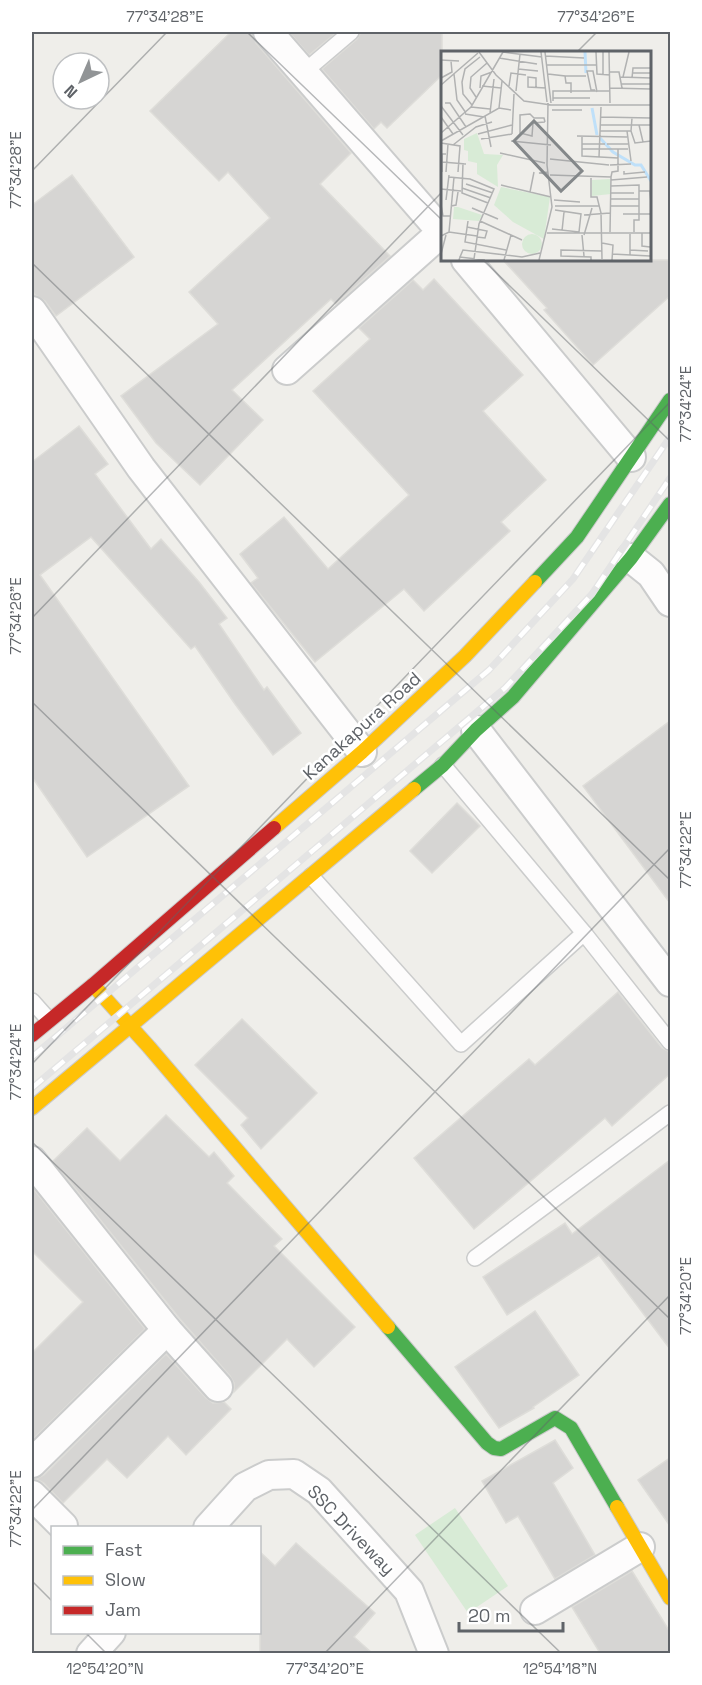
<svg xmlns="http://www.w3.org/2000/svg" width="702" height="1685" viewBox="0 0 702 1685" font-family="'Space Grotesk',sans-serif">
<style>
.green{fill:#d8ebd6}
.building{fill:#d6d5d3;stroke:#deddd9;stroke-width:1.5}
.lines{fill:none;stroke-linecap:round;stroke-linejoin:round}
.lane-casing{stroke:#cbcccc;stroke-width:18}
.street-casing{stroke:#cbcccc;stroke-width:32}
.fast-casing{stroke:#cacacb;stroke-width:16}
.slow-casing{stroke:#cacacb;stroke-width:16}
.jam-casing{stroke:#cacacb;stroke-width:16}
.lane{stroke:#fdfcfc;stroke-width:15}
.street{stroke:#fdfcfc;stroke-width:28}
.fast{stroke:#4caf50;stroke-width:14}
.slow{stroke:#ffc107;stroke-width:14}
.jam{stroke:#c62828;stroke-width:14}
.rail-casing{stroke:#e4e4e4;stroke-width:7}
.rail{stroke:#fff;stroke-width:4.5;stroke-dasharray:14;stroke-linecap:butt}
.ticks{fill:none;stroke:#5f6368;stroke-width:1.5;stroke-opacity:0.45}
.labels{text-anchor:middle;stroke-width:5;stroke-linejoin:round;paint-order:stroke}
.street-label{font-size:18px;fill:#5f6368;stroke:#fff}
.inset-river{fill:none;stroke:#bfe0f9;stroke-width:3}
.inset-road{fill:none;stroke:#b1b2b2;stroke-width:1.5}
.view{fill:#84888a;fill-opacity:0.15;stroke:#84888a;stroke-width:3}
.inset-edge{fill:none;stroke:#5f6368;stroke-width:3}
.neatline{fill:none;stroke:#5f6368;stroke-width:2}
.ticks-label{font-size:15px;text-anchor:middle;fill:#5f6368}
</style>
<rect width="100%" height="100%" fill="#efeeea"/>
<polygon class="green" points="455,1508 508,1586 468,1613 415,1535"/>
<g class="building">
<polygon points="231,32 252,32 256,43 351,153 320,184 390,256 336,304 331,299 232,390 263,420 200,485 156,443 121,396 218,324 189,292 270,218 228,172 219,181 150,111"/>
<polygon points="289,32 337,32 309,55"/>
<polygon points="361,32 442,32 442,75 387,128 381,122 374,129 322,69 357,39"/>
<polygon points="72,175 134,257 56,316 45,301 35,295 32,290 32,205"/>
<polygon points="503,260 670,260 670,296 593,365 544,310 547,308"/>
<polygon points="434,279 523,375 483,411 546,480 501,522 510,531 424,611 404,589 315,662 251,583 258,578 240,554 284,517 328,569 409,495 313,391 370,339 359,328 413,280 423,290"/>
<polygon points="79,426 108,464 95,474 151,549 161,539 199,582 227,618 219,624 264,690 267,687 301,733 273,755 235,704 195,646 191,649 91,537 40,575 189,786 87,857 32,777 32,462"/>
<polygon points="670,721 670,903 583,786"/>
<polygon points="457,803 480,826 432,873 410,851"/>
<polygon points="618,992 662,1048 670,1052 670,1074 612,1126 605,1118 474,1229 414,1158 529,1059 535,1065"/>
<polygon points="242,1019 317,1093 261,1149 241,1125 248,1118 195,1065"/>
<polygon points="166,1115 209,1157 214,1152 234,1176 227,1183 231,1187 282,1239 274,1246 355,1327 314,1367 287,1339 234,1392 234,1383 230,1376 180,1319 53,1161 87,1128 120,1161"/>
<polygon points="670,1160 670,1349 599,1255 507,1315 483,1277 565,1223 572,1234"/>
<polygon points="32,1187 145,1329 32,1440 32,1353 83,1302 32,1251"/>
<polygon points="535,1311 579,1375 533,1407 534,1408 499,1428 455,1367"/>
<polygon points="166,1354 206,1398 213,1403 224,1402 231,1409 186,1455 168,1436 127,1478 107,1459 63,1503 44,1483 36,1479 44,1475"/>
<polygon points="555,1440 573,1468 553,1483 595,1555 555,1579 518,1516 506,1523 482,1481"/>
<polygon points="670,1458 670,1526 638,1480"/>
<polygon points="296,1543 375,1613 354,1637 372,1653 260,1653 260,1552 275,1566"/>
<polygon points="632,1571 670,1632 670,1653 600,1653 572,1607"/>
</g>
<g class="lines">
<defs>
<g id="lane">
<polyline points="304,72 351,32"/>
<polyline points="443,765 584,933 670,1042"/>
<polyline points="311,876 461,1044 584,933"/>
<polyline points="32,1001 48,1019"/>
<polyline points="475,1258 670,1113"/>
</g>
<g id="street">
<polyline points="268,32 442,232 287,370"/>
<polyline points="466,260 631,457"/>
<polyline points="32,311 141,468 362,752"/>
<polyline points="631,558 651,574 670,602"/>
<polyline points="476,730 670,982"/>
<polyline points="32,1161 167,1330 218,1387"/>
<polyline points="32,1463 167,1330"/>
<polyline points="32,1495 63,1526"/>
<polyline points="208,1528 245,1487 269,1475 294,1474 319,1491 409,1591 434,1654"/>
<polyline points="535,1610 640,1547"/>
<polyline points="91,1654 111,1632"/>
</g>
<g id="fast">
<polyline points="535,582 577,537 670,400"/>
<polyline points="414,789 443,765 476,730 513,697 631,558 670,504"/>
<polyline points="388,1327 487,1443 494,1448 501,1449 555,1418 571,1428 617,1507"/>
</g>
<g id="slow">
<polyline points="274,828 362,752 465,656 535,582"/>
<polyline points="93,985 149,1047 388,1327"/>
<polyline points="32,1108 414,789"/>
<polyline points="617,1507 670,1598"/>
</g>
<polyline id="jam" points="32,1035 93,985 274,828"/>
</defs>
<use href="#lane" class="lane-casing"/>
<use href="#street" class="street-casing"/>
<use href="#fast" class="fast-casing"/>
<use href="#slow" class="slow-casing"/>
<use href="#jam" class="jam-casing"/>
<use href="#lane" class="lane"/>
<use href="#street" class="street"/>
<use href="#fast" class="fast"/>
<use href="#slow" class="slow"/>
<use href="#jam" class="jam"/>
<defs>
<g id="rail">
<polyline points="32,1057 489,670 573,579 670,437"/>
<polyline points="32,1088 505,688 592,594 670,478"/>
</g>
</defs>
<use href="#rail" class="rail-casing"/>
<use href="#rail" class="rail"/>
</g>
<path class="ticks" d="M247 32 442 220M577 52 597 32M32 171 167 32M483 260 670 441M32 263 670 880M32 618 442 192M32 702 670 1319M32 1064 670 402M32 1142 562 1654M32 1510 670 848M32 1581 52 1601M85 1632 107 1654M324 1654 670 1295"/>
<g class="labels">
<g class="street-label">
<text transform="translate(362 726) rotate(-42)" y="6">Kanakapura Road</text>
<text transform="translate(351 1530) rotate(46)" y="6">SSC Driveway</text>
</g>
</g>
<g transform="translate(441 51)">
<rect width="210" height="210" fill="#efeeea"/>
<path d="M36 82 43 103 62 104 56 114 57 136 36 123V112L27 110V100L23 99V88ZM169 128 170 143 151 145V129ZM60 136 109 146 103 188 72 171 53 154ZM13 156H17L41 164 38 170 12 168ZM81 193a10 10 0 1 1 20 0a10 10 0 1 1-20 0Z" fill="#d8ebd6"/>
<path class="inset-river" d="M144 1 145 22M151 57 156 84M159 87 172 101 194 114H200L210 130"/>
<path class="inset-road" d="M38 1 55 24 83 50 110 54H210M62 1 101 6M100 1 106 51M104 1 110 52M155 1 156 23 169 24M162 1V23M168 1 169 52M104 5 143 7M58 7 96 13M0 9 18 10M105 14H155M77 18 97 20M168 21H178L181 37M191 22H210M13 23 16 49 25 62M107 23 124 25 125 32H130V42M124 25H145M179 26 210 27M182 26 188 1M0 27 11 21 10 10M191 27 192 17H210M180 33H210M0 34 37 2M41 35 60 37M68 35 70 22 85 24M95 36V27L87 26V36L105 37M39 37 40 25 51 21M169 37 210 38M154 39H150L146 20H152L156 41M75 40 79 3M35 46 29 37 30 26 46 12M112 47H149M112 50V40H169M4 52H9L25 76M31 54 22 43 21 31 24 18 39 6M0 55 22 84M30 56 49 58M58 57 61 30M111 59H141M49 62 53 28M24 63 43 66M44 65 50 96M0 66 12 83M159 66 210 67M104 71 103 67H93L89 63 79 64V82L91 85 92 72 104 71M159 74H210M198 74 202 91 210 90M159 80H190L191 67M186 80 190 110M190 80 194 92 202 91M0 82 30 56 62 1M37 83 71 74M71 83 73 43M136 85 186 86M141 86V105L177 107M40 88 71 83M0 90 58 57 70 59M70 90 110 94M0 92 19 95 17 121M141 93H164M166 93H187M12 94 35 76 51 71M141 98H187M59 102 104 112M158 106 160 56M109 108 168 114M1 111 25 113M22 112 21 142 47 152M169 114 190 113M183 120V123L204 121M1 121V103H5M5 121 7 93M107 121 98 122 107 123M109 124 170 126 171 121 177 120V98M8 126 29 128 53 138 38 173 33 208M150 127V146H156L160 162 161 208M170 129 206 126M25 133 52 142M60 134 110 146M170 135 198 134V169H193V181M21 137 50 147M0 138 20 140M198 140H209L210 152M89 141 93 121M170 142H193M170 148H198M5 149 8 124M113 149 139 151M0 154 2 165H10M10 155 15 154 17 141M114 155H158M170 155H198M31 157 57 168M182 163H210M143 164 169 162M27 170 24 191 65 199M39 170 81 189M26 176 46 180 44 187 36 186M111 178 138 181 140 163 114 159M121 180 123 161M8 181 13 126M169 181 170 126M106 182H210M201 182V195L209 196M141 184 143 205M143 184 151 157M0 185 8 181 36 185M161 192 172 194 171 209M189 199 207 200M0 203 5 184M171 203 209 205M189 204V183M19 206 22 199 81 206 99 202M18 209 19 206 44 209M63 209 70 184M98 209 111 156 106 114 107 52M150 209V206L120 205V199L161 200"/>
<path class="view" d="M93 70 141 120 120 140 73 90Z"/>
<rect width="210" height="210" class="inset-edge"/>
</g>
<rect width="702" height="1685" fill="none" stroke="#ffffff" stroke-width="66"/>
<rect x="51" y="1526" width="210" height="108" fill="#ffffff" stroke="#bfc1c3" stroke-width="1.5"/>
<rect x="63" y="1546" width="30" height="9" fill="#4caf50" stroke="#bfc1c3" stroke-width="1.5"/>
<text x="105" y="1556" font-size="18" fill="#5f6368">Fast</text>
<rect x="63" y="1576" width="30" height="9" fill="#ffc107" stroke="#bfc1c3" stroke-width="1.5"/>
<text x="105" y="1586" font-size="18" fill="#5f6368">Slow</text>
<rect x="63" y="1606" width="30" height="9" fill="#c62828" stroke="#bfc1c3" stroke-width="1.5"/>
<text x="105" y="1616" font-size="18" fill="#5f6368">Jam</text>
<g transform="translate(81 81) rotate(224)"><circle r="28" fill="#ffffff" stroke="#bfc1c3" stroke-width="1.5"/>
<path d="M0-4.5L10 22L0 15L-10 22Z" fill="#919496"/>
<text y="-9" font-size="16" font-weight="bold" text-anchor="middle" fill="#5f6368">N</text>
</g>
<path d="M459 1622v9h104v-9" fill="none" stroke="#5f6368" stroke-width="3"/>
<text x="468" y="1622" font-size="18" fill="#5f6368" stroke="#ffffff" stroke-width="4.5" paint-order="stroke">20 m</text>
<rect x="33" y="33" width="636" height="1619" class="neatline"/>
<g class="ticks-label">
<text x="165" y="22">77°34'28"E</text>
<text x="596" y="22">77°34'26"E</text>
<text transform="translate(16 170) rotate(-90)" y="5">77°34'28"E</text>
<text transform="translate(686 404) rotate(-90)" y="5">77°34'24"E</text>
<text transform="translate(16 616) rotate(-90)" y="5">77°34'26"E</text>
<text transform="translate(686 850) rotate(-90)" y="5">77°34'22"E</text>
<text transform="translate(16 1062) rotate(-90)" y="5">77°34'24"E</text>
<text transform="translate(686 1296) rotate(-90)" y="5">77°34'20"E</text>
<text transform="translate(16 1509) rotate(-90)" y="5">77°34'22"E</text>
<text x="105" y="1674">12°54'20"N</text>
<text x="325" y="1674">77°34'20"E</text>
<text x="560" y="1674">12°54'18"N</text>
</g>
</svg>
